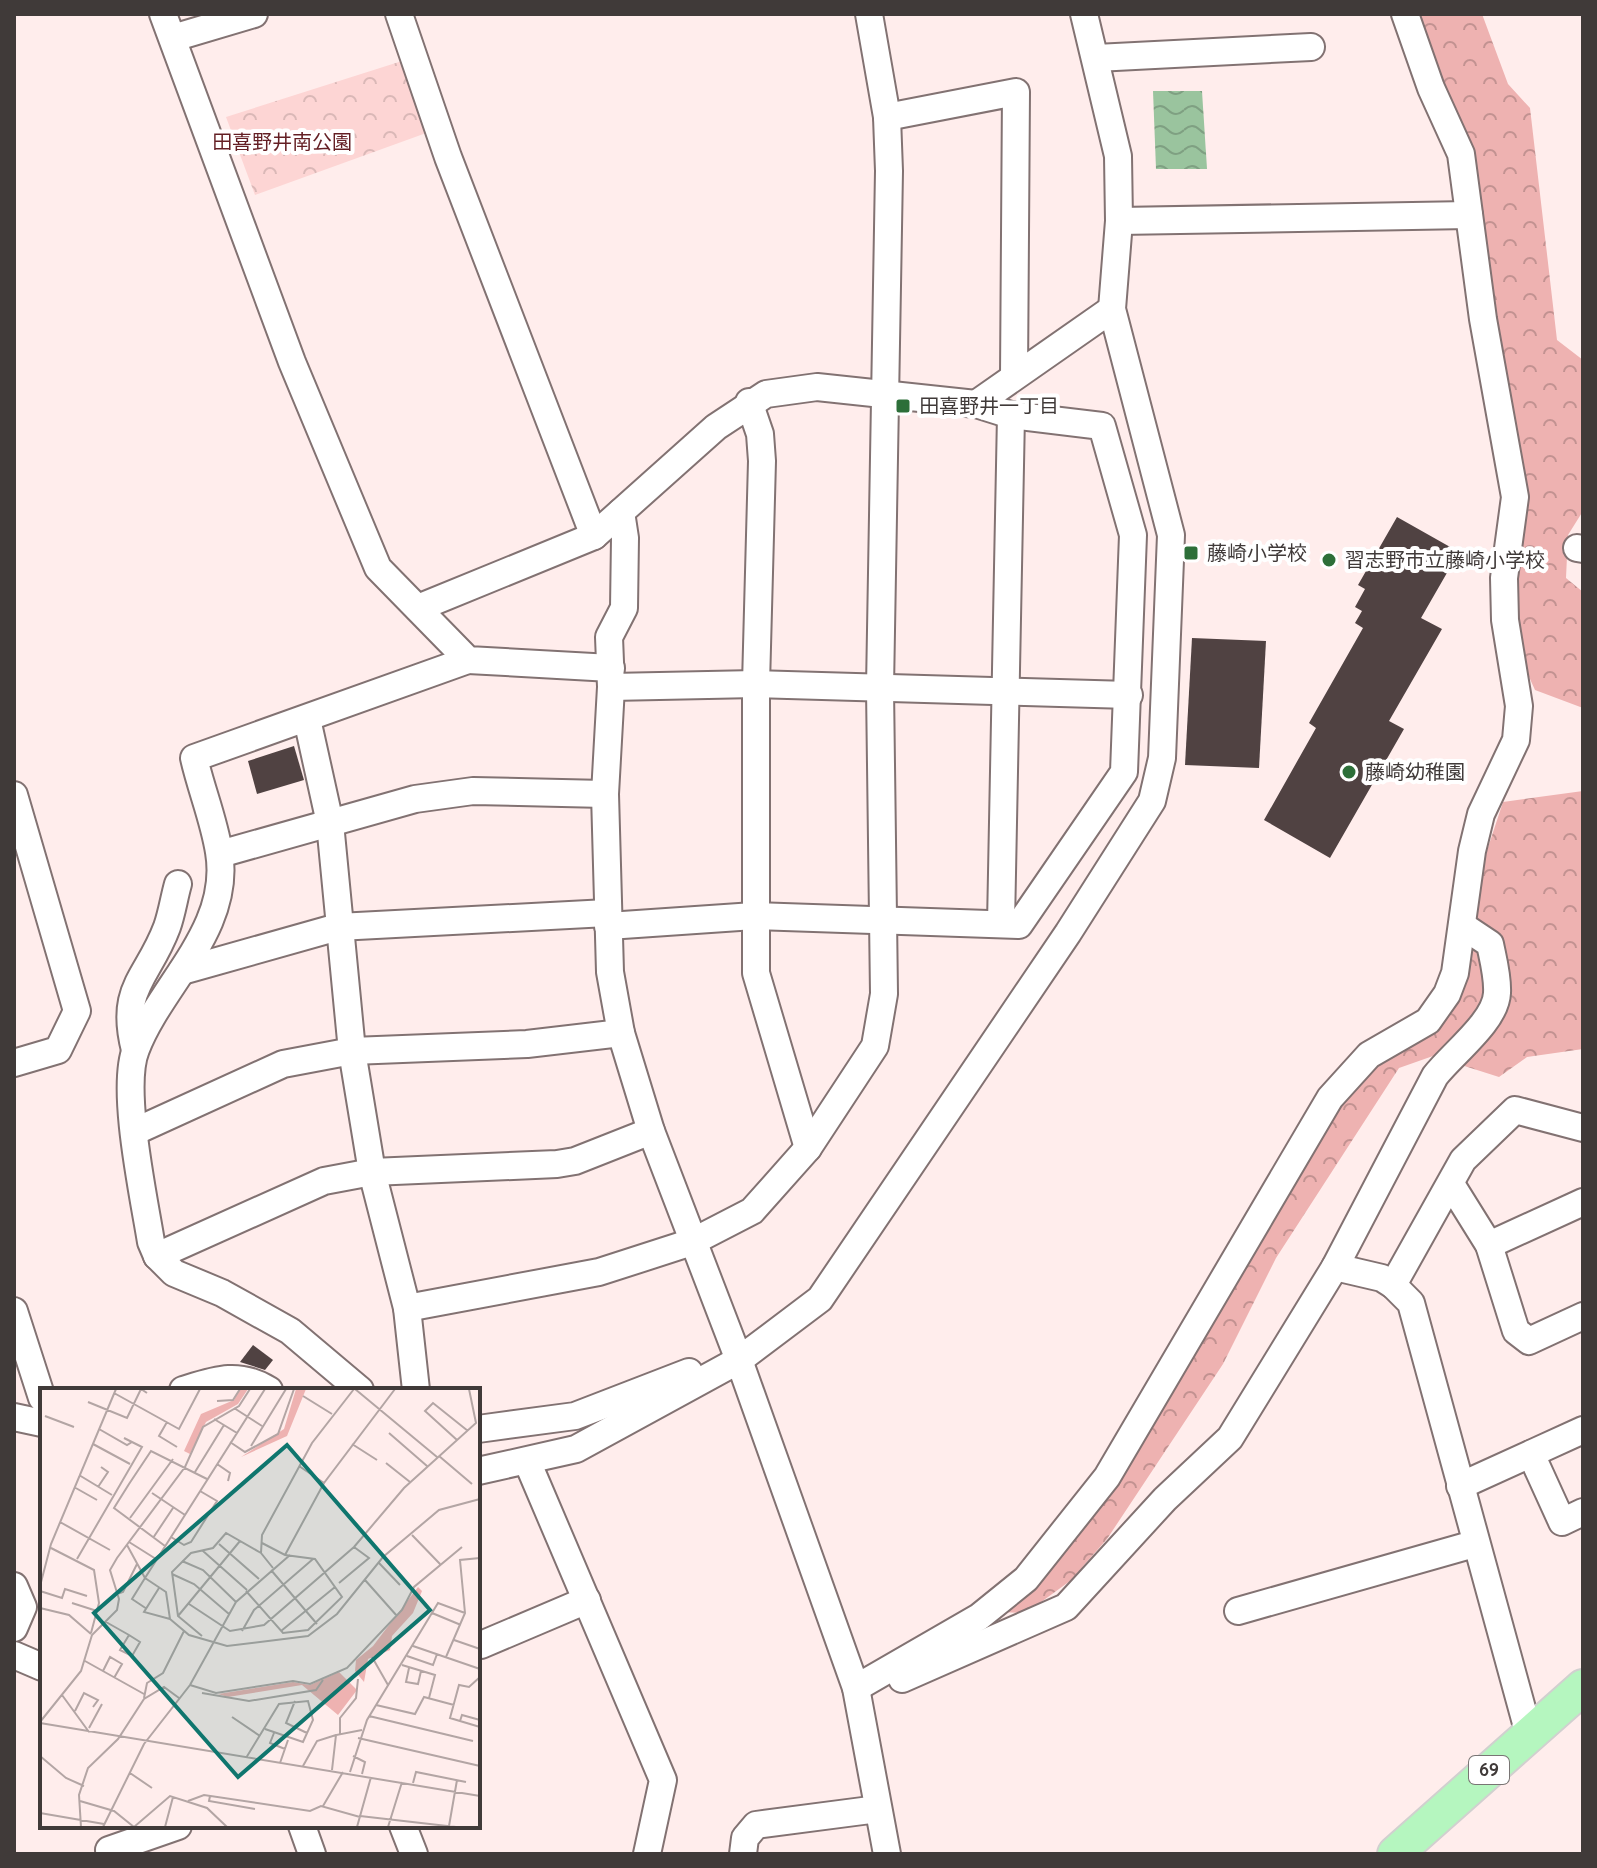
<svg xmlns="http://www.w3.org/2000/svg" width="1597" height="1868" viewBox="0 0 1597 1868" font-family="Quicksand,'Noto Sans JP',sans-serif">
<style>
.forest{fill:url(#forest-crowns)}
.park{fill:url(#park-crowns)}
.water{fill:url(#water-waves)}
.building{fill:#504242}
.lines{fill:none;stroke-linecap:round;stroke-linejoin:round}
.minor-casing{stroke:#827272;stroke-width:30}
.major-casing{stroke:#d1d0cf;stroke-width:38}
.minor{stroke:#fff;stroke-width:26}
.major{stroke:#b5f6bf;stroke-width:34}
.poi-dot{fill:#2d6f39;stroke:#fff;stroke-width:3}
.labels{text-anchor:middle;stroke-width:8;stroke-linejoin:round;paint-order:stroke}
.shield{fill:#fff;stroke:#797574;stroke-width:2}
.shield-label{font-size:18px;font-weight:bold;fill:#403a39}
.park-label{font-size:20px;fill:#641f24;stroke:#fff}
.poi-label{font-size:20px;fill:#403a39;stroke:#fff;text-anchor:start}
.inset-road{fill:none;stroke:#b3a5a4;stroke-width:2}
.view{fill:#0f766e;fill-opacity:0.15;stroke:#0f766e;stroke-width:4}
.inset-edge{fill:none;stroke:#403a39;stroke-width:4}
</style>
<defs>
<pattern id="forest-crowns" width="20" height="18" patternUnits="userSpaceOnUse" patternTransform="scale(2)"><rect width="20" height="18" fill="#eeb2b1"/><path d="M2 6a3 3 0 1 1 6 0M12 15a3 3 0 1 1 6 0" fill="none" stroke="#c29291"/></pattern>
<pattern id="park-crowns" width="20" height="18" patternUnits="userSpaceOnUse" patternTransform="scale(2)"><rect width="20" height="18" fill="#fdd5d4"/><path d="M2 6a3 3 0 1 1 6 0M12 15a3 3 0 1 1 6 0" fill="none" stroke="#dab8b7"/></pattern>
<pattern id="water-waves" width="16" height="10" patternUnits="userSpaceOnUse" patternTransform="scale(2)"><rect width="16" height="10" fill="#9ac49e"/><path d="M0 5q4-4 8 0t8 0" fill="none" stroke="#7fa082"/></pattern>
</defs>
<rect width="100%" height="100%" fill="#ffedec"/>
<g class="forest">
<polygon points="1418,14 1482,14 1508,84 1530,108 1557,340 1583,360 1583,511 1568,535 1566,578 1583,592 1583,708 1535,690 1516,648 1514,599 1469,153"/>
<polygon points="1583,791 1583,1049 1527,1057 1499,1077 1433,1056 1399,1068 1276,1258 1223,1364 1107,1539 1070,1581 1026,1613 999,1612 1044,1578 1113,1484 1336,1104 1382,1056 1438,1025 1474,890 1503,802"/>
</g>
<polygon class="park" points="402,61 429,132 255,195 226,117"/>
<polygon class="water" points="1153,91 1202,91 1207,169 1156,169"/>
<g class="building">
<polygon points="1397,517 1459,552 1421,618 1442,629 1389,721 1404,729 1330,858 1264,820 1316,728 1309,723 1363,628 1355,623 1362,611 1355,607 1365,589 1358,585"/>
<polygon points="1192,638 1266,641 1259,768 1185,765"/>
<polygon points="294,746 304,780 257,794 248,761"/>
<polygon points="253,1345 273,1360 265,1370 240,1362"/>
</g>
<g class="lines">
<defs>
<g id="minor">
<polyline points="163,14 292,362 378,568 468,660 611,668"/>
<polyline points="399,14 448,157 594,536"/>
<polyline points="173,38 254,14"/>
<polyline points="1096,58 1311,47"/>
<polyline points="887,117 1016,92 1014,376"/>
<polyline points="1119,221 1469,215"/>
<polyline points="749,402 760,434 762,461 756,684 756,973 808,1148"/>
<polyline points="976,404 1112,309"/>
<polyline points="621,512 625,538 624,608 609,637 611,687 605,794 610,972 621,1033 651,1131 739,1360 856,1688 887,1854"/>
<polyline points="1577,548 1583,549"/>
<polyline points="418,608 594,536 716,427 766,394 817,387 976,404 1011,415 1102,426 1133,535 1124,772 1019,925 754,916 608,926"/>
<polyline points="611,687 756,684 1129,695"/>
<polyline points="307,719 330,823 352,1051 372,1172 407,1308 416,1390"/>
<polyline points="14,795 77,1011 58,1050 14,1063"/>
<polyline points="220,854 415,799 473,791 605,794"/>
<polyline points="1001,924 1011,415"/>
<polyline points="182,971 338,927 607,913"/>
<path d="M135 1050C119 987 147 980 167 927 172 913 174 898 178 884"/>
<polyline points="136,1131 283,1064 352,1051 527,1044 621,1033"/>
<polyline points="1451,1184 1489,1245 1516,1331 1529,1341 1583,1316"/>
<polyline points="1489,1245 1583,1202"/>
<polyline points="157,1256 324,1181 372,1172 557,1164 575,1161 651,1131"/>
<polyline points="1335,1267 1382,1278 1393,1285"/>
<polyline points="407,1308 599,1272 692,1242 752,1211 808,1148 875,1046 884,994 880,688 889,171 887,117 869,14"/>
<polyline points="14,1311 42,1398"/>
<path d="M183 1390C215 1380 238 1371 269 1390"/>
<path d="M360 1390 290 1331 222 1293 174 1273 157 1256 151 1242C144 1198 120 1088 136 1049 161 984 232 929 219 852 214 820 201 789 194 758L468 660"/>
<polyline points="14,1417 42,1423"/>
<polyline points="478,1429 575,1416 689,1372"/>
<polyline points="1531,1454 1562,1522 1583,1512"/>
<polyline points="527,1461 663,1780 647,1854"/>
<polyline points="478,1471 576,1449 739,1360 820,1299 1068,933 1152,801 1162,758 1171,535 1112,309 1119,221 1118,156 1084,14"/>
<polyline points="1460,1486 1583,1430"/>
<polyline points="14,1586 23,1607 14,1628"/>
<polyline points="1238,1611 1474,1544"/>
<polyline points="481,1645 587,1600"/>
<polyline points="14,1655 42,1667"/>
<path d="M902 1679 1066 1607 1165 1499 1230 1438 1335 1267 1435 1076C1453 1053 1496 1021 1497 993 1498 977 1493 959 1490 944L1463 926"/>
<polyline points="856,1688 979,1617 1026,1579 1107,1477 1330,1098 1369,1055 1428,1021 1447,994 1455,973 1472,851 1481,814 1516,740 1519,706 1505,620 1504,578 1515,497 1483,319 1461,154 1431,88 1405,14"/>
<polyline points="1529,1734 1411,1303 1393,1285 1463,1160 1515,1110 1583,1128"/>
<polyline points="302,1826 312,1854"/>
<polyline points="403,1826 414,1854"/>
<polyline points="109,1850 178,1826"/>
<polyline points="743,1854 745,1838 756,1825 878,1809"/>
</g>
<polyline id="major" points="1395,1854 1583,1687"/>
</defs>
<use href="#minor" class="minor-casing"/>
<use href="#major" class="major-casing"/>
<use href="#minor" class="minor"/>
<use href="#major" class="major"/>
</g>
<g class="poi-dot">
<rect x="895" y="398" width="16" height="16" rx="4"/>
<rect x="1183" y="545" width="16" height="16" rx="4"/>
<circle cx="1329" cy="560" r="8"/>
<circle cx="1349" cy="772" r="8"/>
</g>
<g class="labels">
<rect class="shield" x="1469" y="1756" width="40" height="28" rx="6"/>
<g class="shield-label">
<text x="1489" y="1776">69</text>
</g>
<g class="park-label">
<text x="282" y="149">田喜野井南公園</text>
</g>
<g class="poi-label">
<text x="919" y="413">田喜野井一丁目</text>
<text x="1207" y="560">藤崎小学校</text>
<text x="1345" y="567">習志野市立藤崎小学校</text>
<text x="1365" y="779">藤崎幼稚園</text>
</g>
</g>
<g transform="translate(40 1388)">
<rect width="440" height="440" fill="#ffedec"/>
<path d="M200 1H208L198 16 166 34 150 66 144 63 161 26 194 12ZM256 1H266L247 48 201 69 244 41ZM378 199 382 203 373 225 352 248 350 262 328 271 324 294 315 283 316 272 333 258ZM299 284 317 302 298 327 262 297 188 309 178 306 253 294 270 297Z" fill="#eeb2b1"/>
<path class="inset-road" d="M225 1 105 190 126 204 130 231 149 247 187 258 268 248 297 226 343 169 399 122 440 111M315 1 397 69M74 5 139 41 160 1M263 8 292 26M177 13 193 12 200 1M48 14 87 30 101 1 107 5M194 20 222 38M5 28 34 39M174 31 197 45M127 34 119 48 137 59M59 41 87 57 92 54M349 45 387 78M417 52 385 23 393 15 428 43M190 54 205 64 238 46 254 1M53 56 90 76M312 56 337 72M211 58 246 1M399 68 432 96M346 75 370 94M177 76 190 85 188 93M259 78 284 95M155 84 184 37M39 87 72 107M34 99 57 112M58 99 68 84 61 79M112 105 145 127M90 130 133 71M20 134 70 162M372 147 400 176M131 149 144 157 151 154 177 113 160 103M113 150 133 120M89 154 116 171M179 156 219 191M87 157 105 190 92 211 107 221M125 158 74 120 89 96 111 63 167 91M11 160 54 182 59 215 51 245M163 163 207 202M245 167 284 95 355 1M37 171 102 59 84 50M142 173 163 182 196 214M339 175 360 197M233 180 221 165 222 147 272 55 314 1M231 182 277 236M132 186 154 196 189 226M325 192 357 228M299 195 329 170 314 159M0 198 11 156 76 1M119 200 104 224 130 231M0 203 22 210 25 201 47 208M206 203 243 245 268 242 302 209 275 171 245 167 222 155M77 206 83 204 97 176M32 215 57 223M149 216 190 243 224 237 314 159 364 100 436 35 429 1M0 220 29 227 51 246M392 225 421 237M138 228 200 153M66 234 89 247 100 254 92 268 80 262 89 247M202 243 214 222 273 171M241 243 295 199M162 248 138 228 132 184 151 165 173 160 186 145 221 165M414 252 440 261M373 258 440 281M367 268 393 277 397 266M332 269 348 297M406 269 425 225 420 172 440 170M45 273 104 306M362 277 395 287 389 310M369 280 366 294 378 296 381 283M63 283 70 269 82 276 74 290M440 289 429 299 419 297 410 330 440 339M150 297 176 305 253 293 270 296 307 280 362 222 374 199 422 159M162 305 209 313 276 302 283 292M22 307 49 344M104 310 107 295 123 285 144 243M255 313 246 335 267 345M336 317 375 326 384 309 414 317M35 323 44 305 58 312 53 319M329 328 433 353M192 329 220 348M420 333 422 327 440 332M0 334 41 283 52 247 77 222 79 211 70 182 77 170 145 79 163 39 199 18 210 1M0 335 440 408M49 340 62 316M234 345 230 355 245 361M300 347V330L316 310 318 291M318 350 440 378M0 368 26 390 44 398M313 368 325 374 322 386M206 370 239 316 268 313 273 332 263 354 225 341M240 375 248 352M263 378 277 353 296 347M292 382 296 347 322 342M310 384 327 332 398 215 425 225M90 385 112 400M373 395 376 384 426 394M170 408 169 413 215 421M40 413 74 423 94 439 130 408 167 420 187 439M148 413 164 407 270 423 281 418 320 429M283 418 303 384M0 425 64 436M320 428 416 439M409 438 417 392M41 439 39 407 48 380 78 351 104 311 124 299 139 310M63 439 104 356 150 297 196 214 250 167M125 439 133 409M317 439 331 389M348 439 362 394"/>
<path class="view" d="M247 57 390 222 198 389 54 225Z"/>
<rect width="440" height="440" class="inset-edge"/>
</g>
<rect width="1597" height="1868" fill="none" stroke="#403a39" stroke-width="32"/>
</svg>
